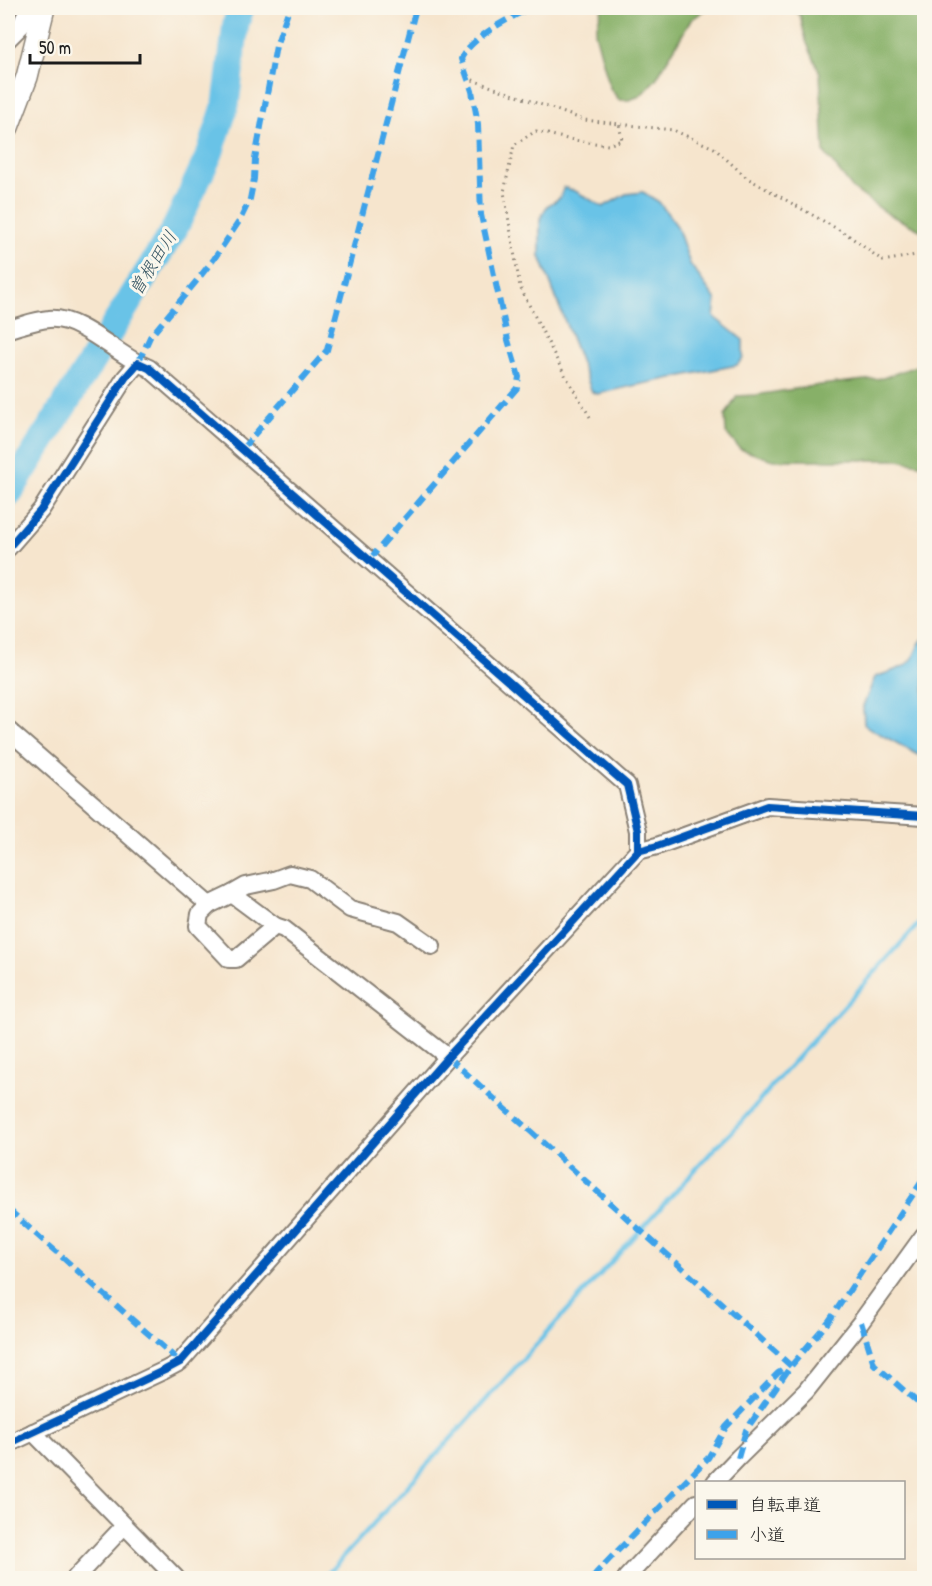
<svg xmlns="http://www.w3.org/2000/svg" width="932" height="1586" viewBox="0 0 932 1586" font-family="'Patrick Hand','Klee One',sans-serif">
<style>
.forest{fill:#87b067;stroke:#526642;stroke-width:1.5}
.water{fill:#69c3e7;stroke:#427082;stroke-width:1.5}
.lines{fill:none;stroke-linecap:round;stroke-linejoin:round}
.stream{stroke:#69c3e7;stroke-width:4.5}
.river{stroke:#69c3e7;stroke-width:27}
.minor-casing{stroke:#898074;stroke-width:20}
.major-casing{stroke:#898074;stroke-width:24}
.path{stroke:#898074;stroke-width:3;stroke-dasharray:1.5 4.5;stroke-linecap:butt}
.minor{stroke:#fff;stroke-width:16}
.major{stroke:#fff;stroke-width:21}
.quiet{stroke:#3da2ea;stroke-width:6;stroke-dasharray:12 6;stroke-linecap:butt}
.cycleway-casing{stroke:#fbf7ec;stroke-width:11}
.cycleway{stroke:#0057b8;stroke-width:8}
.labels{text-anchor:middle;stroke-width:6;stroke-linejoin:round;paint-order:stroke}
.water-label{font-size:18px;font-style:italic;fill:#375663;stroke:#fbf7ec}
</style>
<rect width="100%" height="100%" fill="#fbf7ec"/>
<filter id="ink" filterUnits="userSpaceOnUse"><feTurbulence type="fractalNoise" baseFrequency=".0167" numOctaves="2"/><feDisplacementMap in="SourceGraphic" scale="12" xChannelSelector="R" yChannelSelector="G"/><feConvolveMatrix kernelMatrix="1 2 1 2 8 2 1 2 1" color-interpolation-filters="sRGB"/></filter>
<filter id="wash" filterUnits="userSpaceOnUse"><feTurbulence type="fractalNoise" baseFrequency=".008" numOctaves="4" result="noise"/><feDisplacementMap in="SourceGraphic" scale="24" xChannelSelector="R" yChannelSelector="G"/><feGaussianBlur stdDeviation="1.35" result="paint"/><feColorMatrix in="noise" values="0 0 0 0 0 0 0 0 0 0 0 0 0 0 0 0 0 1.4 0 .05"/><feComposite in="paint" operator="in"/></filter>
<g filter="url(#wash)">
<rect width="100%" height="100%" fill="#f6e5cd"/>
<g class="forest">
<polygon points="602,8 708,8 691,20 656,79 640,96 629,100 619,100 610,88 595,32"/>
<polygon points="792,8 924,8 924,232 888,214 853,189 824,152 820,73 806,41 800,15"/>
<polygon points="924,363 924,465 899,460 773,460 740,449 726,433 725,416 737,396 756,395 820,385 883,378"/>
</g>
<g class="water">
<polygon points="564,187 577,192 603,207 626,194 643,192 659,202 677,226 690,264 716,300 714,317 743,340 743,358 737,365 632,386 598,394 592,392 540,256 540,219 547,206 560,198"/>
<path d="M924 638V758L867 727 864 724 863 706 875 677C885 673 907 668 912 659 917 651 917 644 924 638Z"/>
</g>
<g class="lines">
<path class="stream" d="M324 1578 716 1147C738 1127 757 1105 775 1082L924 918"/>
<polyline class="river" points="8,495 175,228 210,153 226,104 236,23 241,8"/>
</g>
</g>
<g filter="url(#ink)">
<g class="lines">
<defs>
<g id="minor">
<polyline points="8,39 21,26 28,8"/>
<path d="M8 329C21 326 35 320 49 319 77 316 114 351 138 363"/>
<polyline points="8,548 41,510 125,378 138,363 149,368 627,785 638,831 638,851"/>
<polyline points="8,730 209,905 200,914 198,926 229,959 236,959 275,926 284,929 448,1057"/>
<polyline points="232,894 246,886 274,880 290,874 310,879 350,909 398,922 432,946"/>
<polyline points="209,905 232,894 275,926"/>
<polyline points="33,1432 176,1578"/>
<polyline points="8,1444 165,1370 180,1362 448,1057 638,851 657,846 767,806 924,816"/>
<polyline points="715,1482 738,1458 806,1391 861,1322 924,1235"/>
<polyline points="75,1578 124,1526"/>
<polyline points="626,1578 696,1503"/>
</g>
<polyline id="major" points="8,127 27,77 44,8"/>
</defs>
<use href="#minor" class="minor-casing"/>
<use href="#major" class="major-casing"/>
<g class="path">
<polyline points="467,78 584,120 673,130 714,148 747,178 848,235 883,261 916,255 924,260"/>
<polyline points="590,417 561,368 520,287 504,192 514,145 536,131 567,139 608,145 622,140 619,123"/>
</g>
<use href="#minor" class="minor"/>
<use href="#major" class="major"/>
<g class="quiet">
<polyline points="138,363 150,337 194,284 214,259 240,220 250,199 254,179 255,159 276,46 289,8"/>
<polyline points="242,449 327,350 416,8"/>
<path d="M369 560 517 388 519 377 508 340 481 215 478 124 472 91 461 59C470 38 509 18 530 8"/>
<polyline points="448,1057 791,1366"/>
<polyline points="8,1209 180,1362"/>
<polyline points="861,1322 874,1364 924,1408"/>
<polyline points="738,1458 746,1430 791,1366 829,1321 924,1178"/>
<polyline points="593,1578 596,1573 708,1458 726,1427 778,1373 783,1370"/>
</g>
<defs>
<g id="cycleway">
<polyline points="8,548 41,510 125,378 138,363 149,368 627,785 638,831 638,851"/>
<polyline points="8,1444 165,1370 180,1362 448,1057 638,851 657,846 767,806 924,816"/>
</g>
</defs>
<use href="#cycleway" class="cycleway-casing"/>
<use href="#cycleway" class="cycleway"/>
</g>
</g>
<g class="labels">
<g class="water-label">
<text transform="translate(153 263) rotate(-58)" y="6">曽根田川</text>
</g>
</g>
<rect width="932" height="1586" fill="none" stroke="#fbf7ec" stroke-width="30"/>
<rect x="695" y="1481" width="210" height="78" fill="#fbf7ec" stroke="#a29f99" stroke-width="1.5"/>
<rect x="707" y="1500" width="30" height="9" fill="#0057b8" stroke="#a29f99" stroke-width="1.5"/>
<text x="749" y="1511" font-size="18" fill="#1c1c1c">自転車道</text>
<rect x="707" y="1530" width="30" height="9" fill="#3da2ea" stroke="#a29f99" stroke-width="1.5"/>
<text x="749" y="1541" font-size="18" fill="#1c1c1c">小道</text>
<path d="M30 54v9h110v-9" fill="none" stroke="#1c1c1c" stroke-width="3"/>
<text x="39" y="54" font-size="18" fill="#1c1c1c" stroke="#fbf7ec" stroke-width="4.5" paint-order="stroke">50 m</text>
</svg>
